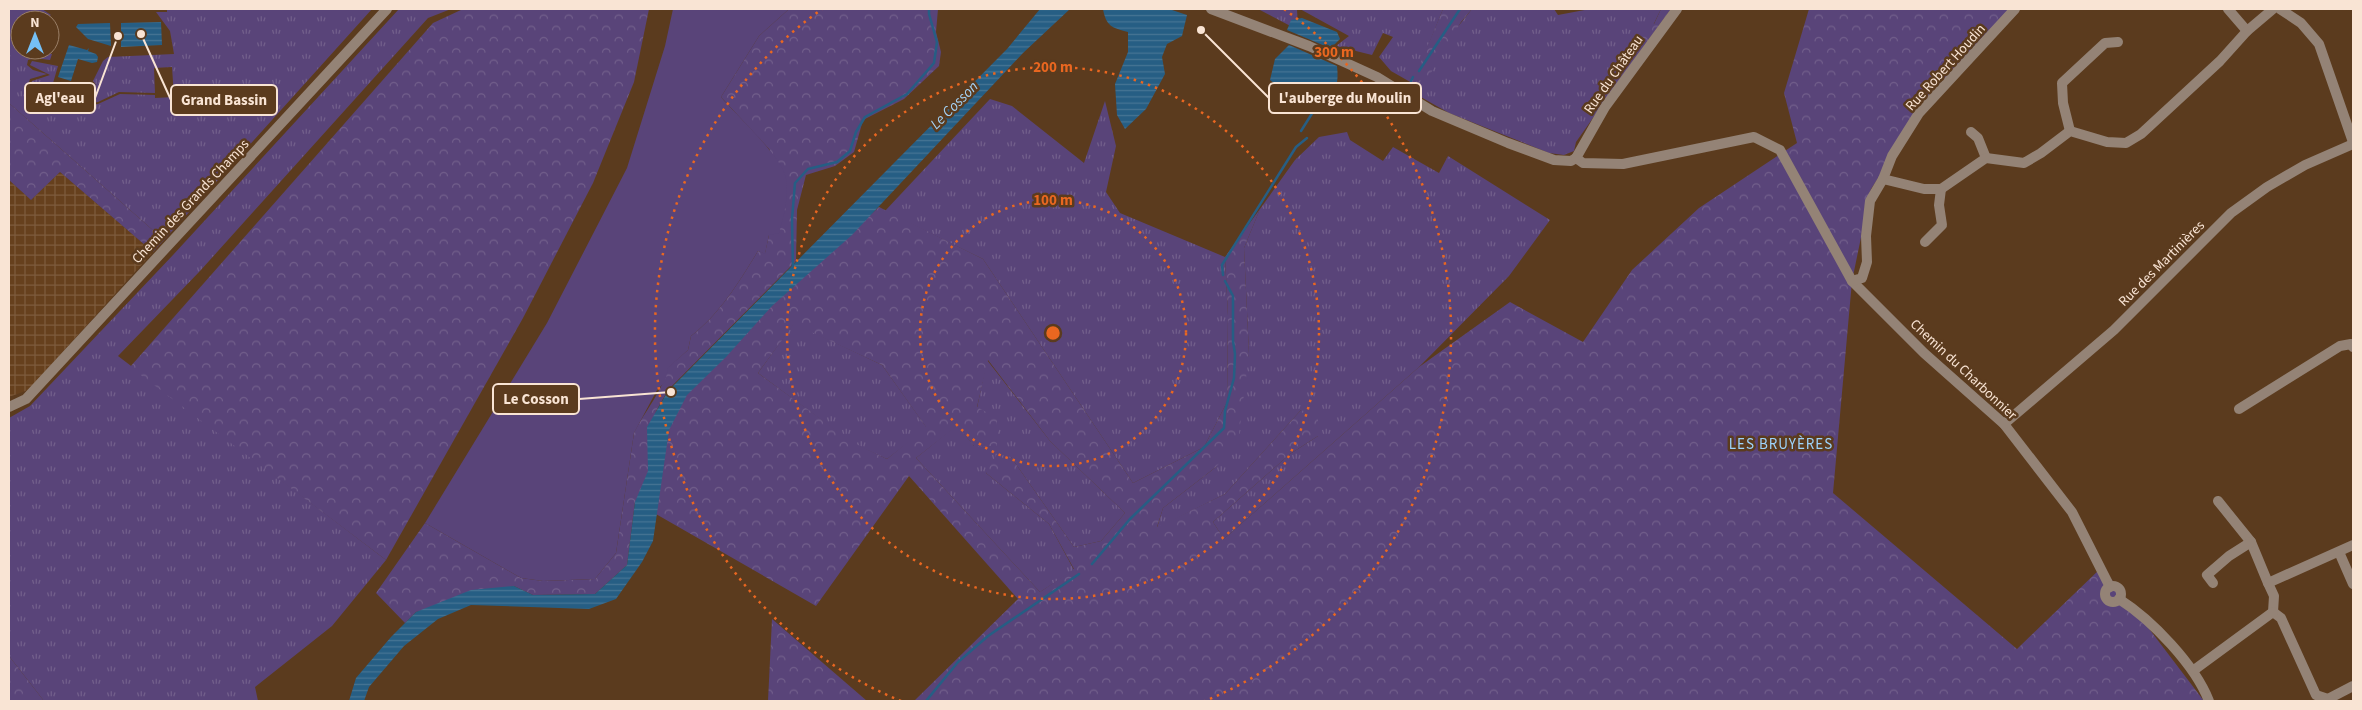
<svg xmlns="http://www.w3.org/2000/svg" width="2362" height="710" viewBox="0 0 2362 710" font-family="'Source Sans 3',sans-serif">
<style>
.industrial{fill:url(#industrial-grid)}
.grass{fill:url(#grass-tufts)}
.forest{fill:url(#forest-crowns);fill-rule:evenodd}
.garden{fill:#594479}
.water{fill:url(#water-rules)}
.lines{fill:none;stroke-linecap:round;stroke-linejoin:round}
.stream{stroke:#265e84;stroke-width:2.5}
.street{stroke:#948376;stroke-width:10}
.ring{fill:none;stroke:#ea6720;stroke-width:2.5;stroke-dasharray:2.5 5}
.labels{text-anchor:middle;stroke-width:5;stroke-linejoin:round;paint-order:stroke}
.street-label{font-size:14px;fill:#f9e4d4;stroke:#5b3b1e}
.water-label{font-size:15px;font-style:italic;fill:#a3d1f4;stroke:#5b3b1e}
.neighbourhood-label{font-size:15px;letter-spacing:1px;fill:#9dd4fc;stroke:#5b3b1e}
.centre{fill:#ea6720;stroke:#5b3b1e;stroke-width:2.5}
.ring-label{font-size:15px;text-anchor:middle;font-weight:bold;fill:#ea6720;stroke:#5b3b1e;stroke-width:5;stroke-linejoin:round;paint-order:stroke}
.leader{fill:none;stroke:#f9e4d4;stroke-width:2}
.callout-dot{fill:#f9e4d4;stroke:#5b3b1e;stroke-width:2}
.callout{fill:#5b3b1e;stroke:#f9e4d4;stroke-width:2}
.callout-label{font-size:15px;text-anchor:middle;font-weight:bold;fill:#f9e4d4}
</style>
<defs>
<pattern id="industrial-grid" width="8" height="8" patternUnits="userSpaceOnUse" patternTransform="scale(1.25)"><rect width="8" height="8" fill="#66401d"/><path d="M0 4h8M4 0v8" fill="none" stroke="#7d5b3d"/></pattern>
<pattern id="grass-tufts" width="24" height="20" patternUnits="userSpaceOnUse" patternTransform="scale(1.25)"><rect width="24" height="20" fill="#594479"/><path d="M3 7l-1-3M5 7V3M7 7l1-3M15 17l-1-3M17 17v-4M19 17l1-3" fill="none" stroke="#725f8b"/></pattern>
<pattern id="forest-crowns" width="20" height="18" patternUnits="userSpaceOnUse" patternTransform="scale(1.25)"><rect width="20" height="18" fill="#594479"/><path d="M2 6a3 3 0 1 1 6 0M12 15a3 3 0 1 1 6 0" fill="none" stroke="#725f8b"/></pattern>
<pattern id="water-rules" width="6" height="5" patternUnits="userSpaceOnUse" patternTransform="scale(1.25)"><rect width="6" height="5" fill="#265e84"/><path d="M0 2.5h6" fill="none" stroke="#467594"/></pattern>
</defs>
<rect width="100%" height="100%" fill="#5b3b1e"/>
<polygon class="industrial" points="60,172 153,252 28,390 9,397 9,180 31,200"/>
<g class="grass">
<polygon points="9,9 42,9 51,15 42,20 20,20 20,50 36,50 52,54 50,60 35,58 28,60 27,65 33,70 47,74 30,79 28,85 31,90 49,96 72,109 98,104 120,94 155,95 155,98 174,97 172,67 154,68 155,93 119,92 98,102 77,106 81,104 83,96 79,89 71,88 66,92 65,100 69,105 30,85 32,81 50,75 30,65 32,61 58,66 53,83 80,87 92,83 96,85 93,81 103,61 108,57 174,54 170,31 156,12 167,12 167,9 372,9 164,240 9,103"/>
<polygon points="399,9 451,9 428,18 200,271 118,356 386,560 332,626 255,687 258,701 44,701 9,656 9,418 30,406 173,255"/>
<polygon points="1258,9 1297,9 1298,30"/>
<polygon points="1300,9 1443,9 1413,83 1472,9 1554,9 1558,15 1590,9 1661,9 1641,50 1576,142 1574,151 1564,155 1549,153 1449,113 1412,92 1412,83 1391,71 1379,57 1393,37 1383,33 1372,55 1336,46 1349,36"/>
<polygon points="990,99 1012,106 1084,163 1105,101 1116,146 1106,192 1120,213 1225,257 1228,316 1227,402 1204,447 1133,483 983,259 885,211"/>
<polygon points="1347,132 1350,140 1383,161 1393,147 1439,173 1448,156 1550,220 1509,276 1419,367 1224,539 1213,522 1290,454 1318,436 1301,410 1225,494 1157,528 1163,508 1216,467 1249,354 1244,248 1260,209 1295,160 1319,137"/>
<polygon points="794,323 882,365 927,428 887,459 854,444 758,373"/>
<polygon points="987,360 1050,441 1125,513 1101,541 1074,547 1011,457 986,473 1049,524 1074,570 1040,592 916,458 957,425 974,446 977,408"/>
</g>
<g class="forest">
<polygon points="463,9 649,9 634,82 593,183 523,318 386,560 130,367 433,23"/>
<path d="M789 9H938L936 32 941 52 939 66 904 99 863 120 854 152 835 166 806 175 797 210 796 261 668 390 655 413 879 207 983 259 1133 483 1204 447 1227 402 1228 316 1225 257 1260 209 1244 248 1249 354 1238 442 1216 467 1163 508 1157 527 1225 494 1301 410 1318 416V436L1290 454 1213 522 1224 539 1419 367 1510 302 1583 342 1632 270 1699 208 1797 143 1784 93 1809 9H2017L1935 92 1871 189 1852 281 1833 493 2017 649 2102 567 2204 701H914L1018 599 909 476 816 606 635 502 627 565 595 594 533 595 514 586 416 612 405 623 376 593 425 523 521 578 543 581 595 579 616 553 634 433C644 412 665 388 667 368L688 350 691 336C720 314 739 282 758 251L765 253 769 235 770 150 721 97 759 36ZM794 324 882 365 926 427 887 459 854 443 758 373ZM988 360 1050 441 1125 513 1101 541 1074 547 1011 457 997 454 986 473 1049 524 1074 569 1040 592 916 458 957 426 974 446H997V418L977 407Z"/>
<polygon points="1443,9 1472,9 1461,22 1428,78 1412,83"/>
<polygon points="1661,9 1671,9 1641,50 1631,46 1641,26 1654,24"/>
<polygon points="9,103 164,240 153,252 60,172 31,200 9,180"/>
<polygon points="772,619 867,701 768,701"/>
<polygon points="9,656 44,701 9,701"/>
</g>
<path class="garden" d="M673 9H789L759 36 721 97C736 115 783 157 786 179 789 196 784 216 779 233L769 235 765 254 758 251C739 282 720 314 691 336L688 350 668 368 665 382 657 390 634 433 616 553 595 579 543 581 521 578 425 523 547 323 627 168 665 46Z"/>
<g class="water">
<polygon points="1040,9 1070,9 1023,53 852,235 772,306 726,357 687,395 669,430 653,541 642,562 616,599 589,609 471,605 438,619 404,646 369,687 364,701 349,701 356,678 391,637 416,612 471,590 514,586 533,595 595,594 627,565 635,502 648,471 647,427 668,391 1007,49"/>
<path d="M1103 9H1169L1187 15 1182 36 1167 44 1162 57 1165 74 1146 109 1125 129 1117 115 1115 84 1128 52V32C1112 28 1106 26 1103 9Z"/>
<polygon points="1302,18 1337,32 1340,39 1333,46 1325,46 1287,30 1291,20"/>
<polygon points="161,22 162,45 121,47 121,23"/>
<polygon points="110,23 111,46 88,39 76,27 78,24"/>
<polygon points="69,45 87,50 89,48 88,51 96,54 98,57 97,62 92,63 78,59 71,81 58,77"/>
<path d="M1289 45 1337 66C1339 83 1336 94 1324 107L1293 98 1270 80 1275 59Z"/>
</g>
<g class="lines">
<g class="stream">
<polyline points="1419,71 1460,9"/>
<polyline points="1411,81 1413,77"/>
<polyline points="1301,131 1318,104"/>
<polyline points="793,268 792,219 795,183 808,169 837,162 850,151 856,132 865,117 907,94 934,63 937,42 929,14 929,9"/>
<polyline points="1223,275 1222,265 1296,147 1307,138"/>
<polyline points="1092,564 1130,519 1224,428 1225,411 1234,378 1235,354 1233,341 1233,296 1225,281"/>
<polyline points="926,701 958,662 988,636 1079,574"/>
</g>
<g class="street">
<polyline points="1211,9 1309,46 1377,77 1432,111 1508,143 1554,160 1571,161 1576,158"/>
<polyline points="2228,9 2247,31"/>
<polyline points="2280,9 2301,23 2319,44 2353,142"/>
<polyline points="2070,131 2063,103 2062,83 2105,43 2118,42"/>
<polyline points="1971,132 1978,138 1986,158"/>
<polyline points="1576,158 1583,163 1623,164 1754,137 1780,150 1852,281 1924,353 2004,424 2072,512 2110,587"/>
<polyline points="1576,158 1605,107 1677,9"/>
<polyline points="1883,179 1924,189 1941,189 1986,158 2024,163 2041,153 2070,131 2107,142 2126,143 2141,134 2220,61 2247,31 2273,9"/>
<polyline points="1925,242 1942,225 1939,205 1941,189"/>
<polyline points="1852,281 1862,278 1867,262 1866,236 1870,201 1883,179 1892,156 1919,113 2015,9"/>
<polyline points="9,407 26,399 387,9"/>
<polyline points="2239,409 2340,346 2351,344 2353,347"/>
<polyline points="2004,424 2114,330 2231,213 2267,187 2305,165 2353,144"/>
<polyline points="2218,501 2251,542 2268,583"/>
<polyline points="2339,552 2353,584"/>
<polyline points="2213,583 2207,575 2229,556 2251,542"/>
<circle cx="2113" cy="594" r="8"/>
<path d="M2119 599C2152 620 2195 665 2209 701"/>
<polyline points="2273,612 2281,618 2316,695 2328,699 2353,686"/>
<polyline points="2273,612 2274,596 2268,583 2353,545"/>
<polyline points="2194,670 2273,612"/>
</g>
</g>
<g class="ring">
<circle cx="1053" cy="333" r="133"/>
<circle cx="1053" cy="333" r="266"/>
<path d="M901 701A398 398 0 0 1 822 9M1284 9A398 398 0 0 1 1205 701"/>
</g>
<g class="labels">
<g class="street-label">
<text transform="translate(1945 67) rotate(-48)" y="5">Rue Robert Houdin</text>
<text transform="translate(1613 74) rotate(-55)" y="5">Rue du Château</text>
<text transform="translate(190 201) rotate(-47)" y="5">Chemin des Grands Champs</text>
<text transform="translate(2161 263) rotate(-45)" y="5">Rue des Martinières</text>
<text transform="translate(1964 369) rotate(43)" y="5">Chemin du Charbonnier</text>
</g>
<g class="water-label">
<text transform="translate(954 105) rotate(-45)" y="5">Le Cosson</text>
</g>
<g class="neighbourhood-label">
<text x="1781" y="449">LES BRUYÈRES</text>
</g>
</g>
<circle cx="1053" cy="333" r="8" class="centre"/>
<g class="ring-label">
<text x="1334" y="57">300 m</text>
<text x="1053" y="72">200 m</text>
<text x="1053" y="205">100 m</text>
</g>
<path class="leader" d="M118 36L95 98M1201 30L1269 98M141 34L171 100M671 392L579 399"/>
<g class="callout-dot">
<circle cx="118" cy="36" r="5"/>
<circle cx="1201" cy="30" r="5"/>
<circle cx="141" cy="34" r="5"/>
<circle cx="671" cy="392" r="5"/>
</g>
<g class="callout">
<rect x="25" y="83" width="70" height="30" rx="5"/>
<rect x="1269" y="83" width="152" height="30" rx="5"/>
<rect x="171" y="85" width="106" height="30" rx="5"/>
<rect x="493" y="384" width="86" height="30" rx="5"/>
</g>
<g class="callout-label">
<text x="60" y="103">Agl'eau</text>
<text x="1345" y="103">L'auberge du Moulin</text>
<text x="224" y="105">Grand Bassin</text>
<text x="536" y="404">Le Cosson</text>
</g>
<rect width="2362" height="710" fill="none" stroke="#f9e4d4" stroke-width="20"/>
<g transform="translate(35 35)"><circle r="24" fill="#5b3b1e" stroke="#9a7f67"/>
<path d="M0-4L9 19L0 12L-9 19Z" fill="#75c0f6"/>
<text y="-8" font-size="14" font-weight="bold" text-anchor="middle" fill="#f9e4d4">N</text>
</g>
</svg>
